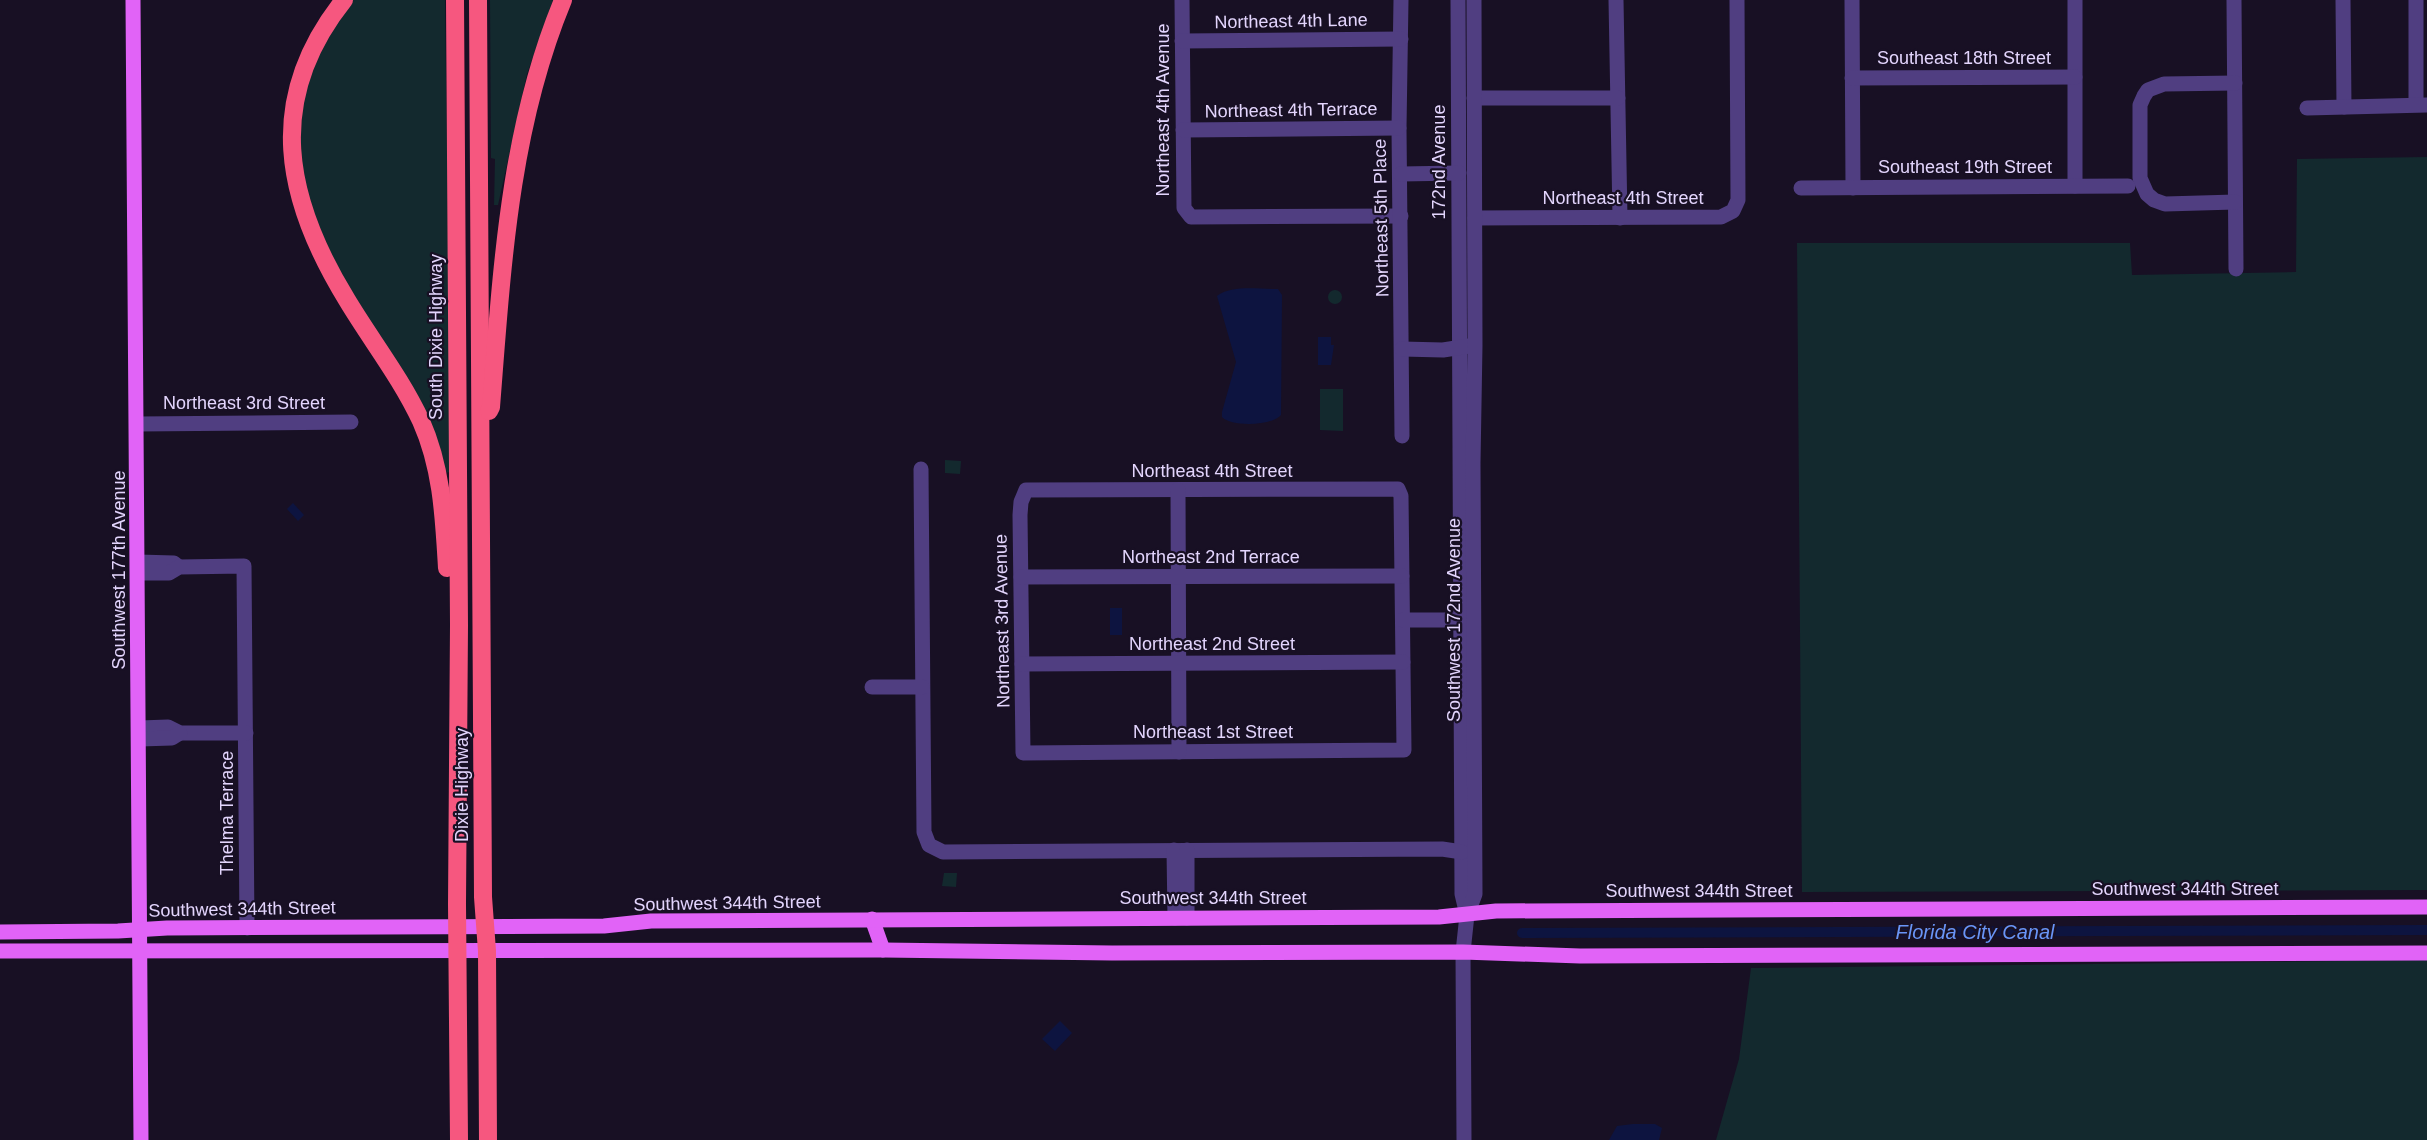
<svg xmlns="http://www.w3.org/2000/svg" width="2427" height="1140" viewBox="0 0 2427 1140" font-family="Arial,sans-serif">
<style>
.green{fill:#13292e}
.water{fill:#0d1440}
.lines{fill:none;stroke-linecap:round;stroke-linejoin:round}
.canal{stroke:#0d1440;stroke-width:10}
.minor{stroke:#503e81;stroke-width:15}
.major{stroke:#e163f7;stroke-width:15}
.highway{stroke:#f6577f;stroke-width:18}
.labels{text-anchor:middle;stroke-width:4.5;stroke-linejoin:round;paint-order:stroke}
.street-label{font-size:18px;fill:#e3d5fd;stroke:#181024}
.water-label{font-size:20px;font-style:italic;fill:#6995f7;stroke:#181024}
</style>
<rect width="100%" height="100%" fill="#181024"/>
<g class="green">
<polygon points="353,0 445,0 451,472 444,473 307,207 298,126 312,66 341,14"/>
<polygon points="490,0 553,0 527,74 498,205 494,205 495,159 491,158"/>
<polygon points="2427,157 2427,890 1802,892 1797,243 2130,243 2132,275 2296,272 2297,159"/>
<circle cx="1335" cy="297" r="7"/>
<polygon points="1320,389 1343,389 1343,431 1320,430"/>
<polygon points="945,460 961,461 960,474 945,473"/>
<polygon points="944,873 957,873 956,887 942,886"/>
<polygon points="2427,960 2427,1140 1716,1140 1739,1059 1751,968"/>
</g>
<g class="water">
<path d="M1273 289H1278L1282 295 1281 415C1272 426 1231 427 1222 417V412L1236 362 1217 296C1231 285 1257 289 1273 289Z"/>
<polygon points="1318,337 1331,337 1331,345 1334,345 1331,365 1318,365"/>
<polygon points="293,503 304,515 298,521 287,509"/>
<rect x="1110" y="608" width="12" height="27"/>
<polygon points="1060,1021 1072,1033 1055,1051 1042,1039"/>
<polygon points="1633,1124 1655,1124 1662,1128 1659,1140 1609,1140 1617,1126"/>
</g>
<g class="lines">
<polyline class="canal" points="1522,933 2427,930"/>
<g class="minor">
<polyline points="1182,0 1184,208 1191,217 1401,216"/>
<polyline points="1401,0 1399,128 1402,436"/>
<polyline points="1458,0 1462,894 1467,915"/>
<polyline points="1616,0 1620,218"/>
<polyline points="1852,0 1853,188"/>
<polyline points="2075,0 2075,186"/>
<polyline points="2234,0 2236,269"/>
<polyline points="2343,0 2344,107"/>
<polyline points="2416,0 2416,104"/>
<polyline points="1182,41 1401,39"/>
<polyline points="1852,78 2075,77"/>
<polyline points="2235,83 2164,84 2148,90 2144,96 2140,105 2140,178 2147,194 2154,200 2165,204 2235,202"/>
<polyline points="1474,98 1618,98"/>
<polyline points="2307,108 2427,105"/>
<polyline points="1183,130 1399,128"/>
<polyline points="1401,174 1459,173"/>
<polyline points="1801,188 2128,186"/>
<polyline points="1475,218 1721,217 1733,211 1738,200 1737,0"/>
<polyline points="1402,349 1443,350 1469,346"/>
<polyline points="138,424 351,422"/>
<polyline points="921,469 924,832 929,845 943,852 1442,849 1462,852"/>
<polygon points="1398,489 1401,496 1404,750 1023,753 1020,515 1021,502 1026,490"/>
<polyline points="1178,490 1179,752"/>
<polyline points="138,562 174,563 179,567"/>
<polyline points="138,573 169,573 179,567 244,566 247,928"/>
<polyline points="1021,577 1402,576"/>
<polyline points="1403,620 1472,620"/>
<polyline points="1022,664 1403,662"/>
<polyline points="872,687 922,687"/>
<polyline points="140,728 168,727 180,733 246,733"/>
<polyline points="140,739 172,738 180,733"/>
<polyline points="1174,850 1175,918"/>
<polyline points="1187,918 1187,850"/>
<polyline points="1464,1140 1463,952 1467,915 1475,894 1473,463 1475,345 1474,0"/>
</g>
<g class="major">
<polyline points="133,0 141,1140"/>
<polyline points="872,919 883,950"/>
<polyline points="0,932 118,931 167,928 604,926 651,921 1439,917 1496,911 2427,907"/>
<polyline points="0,951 883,950 1112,953 1463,952 1580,956 2427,953"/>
</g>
<g class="highway">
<path d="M344 0C264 100 285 199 347 300 371 340 401 378 421 421 442 468 444 517 447 568"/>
<polyline points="455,0 459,625 457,904 459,1140"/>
<polyline points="478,0 483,897 487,951 488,1140"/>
<path d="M489 411 491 407C502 269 509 130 563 0"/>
</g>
</g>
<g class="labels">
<g class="street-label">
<text transform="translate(1291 21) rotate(-1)" y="6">Northeast 4th Lane</text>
<text x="1964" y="64">Southeast 18th Street</text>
<text transform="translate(1163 110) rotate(-90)" y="6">Northeast 4th Avenue</text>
<text transform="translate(1291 110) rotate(-1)" y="6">Northeast 4th Terrace</text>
<text transform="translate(1439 162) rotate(-90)" y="6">172nd Avenue</text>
<text x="1965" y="173">Southeast 19th Street</text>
<text x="1623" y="204">Northeast 4th Street</text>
<text transform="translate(1381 218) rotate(-91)" y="6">Northeast 5th Place</text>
<text transform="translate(436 337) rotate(-90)" y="6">South Dixie Highway</text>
<text x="244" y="409">Northeast 3rd Street</text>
<text x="1212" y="477">Northeast 4th Street</text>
<text x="1211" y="563">Northeast 2nd Terrace</text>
<text transform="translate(119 570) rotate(-90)" y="6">Southwest 177th Avenue</text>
<text transform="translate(1454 620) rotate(-90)" y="6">Southwest 172nd Avenue</text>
<text transform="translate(1002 621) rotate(-91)" y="6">Northeast 3rd Avenue</text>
<text x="1212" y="650">Northeast 2nd Street</text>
<text x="1213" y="738">Northeast 1st Street</text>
<text transform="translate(462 785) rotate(-90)" y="6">Dixie Highway</text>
<text transform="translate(227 813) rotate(-90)" y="6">Thelma Terrace</text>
<text x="2185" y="895">Southwest 344th Street</text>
<text x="1699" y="897">Southwest 344th Street</text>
<text x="1213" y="904">Southwest 344th Street</text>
<text transform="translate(727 903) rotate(-1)" y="6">Southwest 344th Street</text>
<text transform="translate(242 909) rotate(-1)" y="6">Southwest 344th Street</text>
</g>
<g class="water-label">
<text x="1975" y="939">Florida City Canal</text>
</g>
</g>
</svg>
